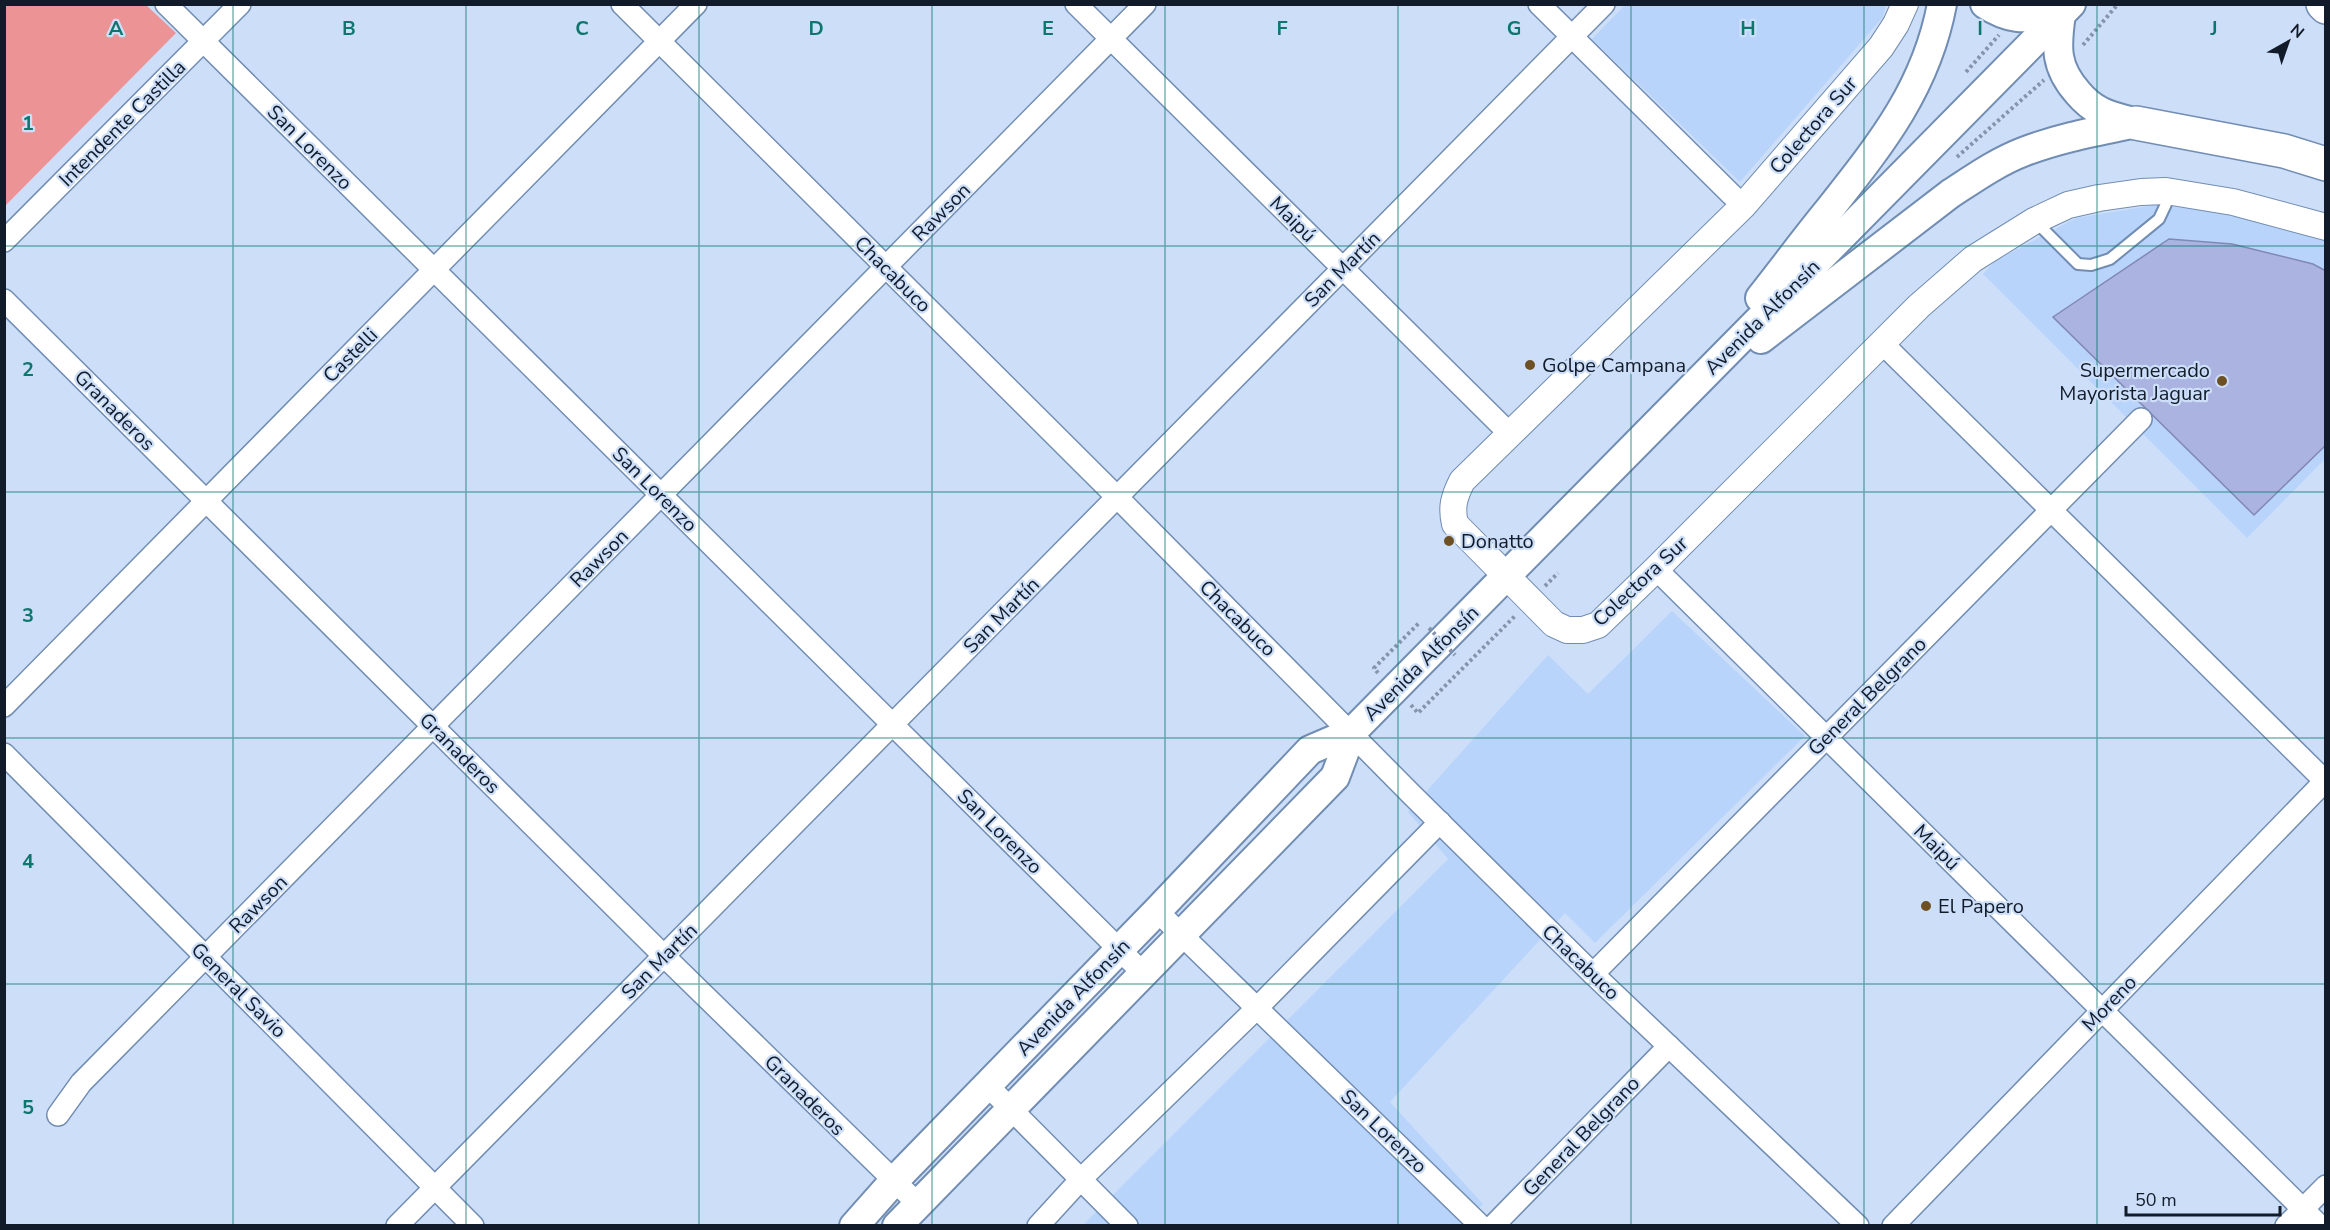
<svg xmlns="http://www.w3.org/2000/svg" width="2330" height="1230" viewBox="0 0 2330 1230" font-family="'Nunito Sans',sans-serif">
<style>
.built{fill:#b9d4fb}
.green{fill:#ec9396}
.building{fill:#abb3e1;stroke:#8188b4;stroke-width:1.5}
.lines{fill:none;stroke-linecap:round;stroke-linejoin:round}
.service-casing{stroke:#728db3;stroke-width:14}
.minor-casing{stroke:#728db3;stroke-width:24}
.tertiary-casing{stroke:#728db3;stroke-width:28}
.secondary-casing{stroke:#728db3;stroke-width:32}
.motorway-casing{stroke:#728db3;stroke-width:36}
.path{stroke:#8594aa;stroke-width:4;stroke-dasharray:3 3;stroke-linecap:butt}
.service{stroke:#fff;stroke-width:10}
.minor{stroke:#fff;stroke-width:21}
.tertiary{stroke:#fff;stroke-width:26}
.secondary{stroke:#fff;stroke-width:28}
.motorway{stroke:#fff;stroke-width:33}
.path-bridge{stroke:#8594aa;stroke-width:4;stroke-dasharray:3 3;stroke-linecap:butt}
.grid{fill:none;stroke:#0f766e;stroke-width:1.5;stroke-opacity:0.55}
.poi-dot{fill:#6d5124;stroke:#cddff8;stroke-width:2}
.labels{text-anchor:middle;stroke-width:4.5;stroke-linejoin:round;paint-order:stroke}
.street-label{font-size:20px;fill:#111b2a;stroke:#cddff8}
.poi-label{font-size:20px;fill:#111b2a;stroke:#cddff8;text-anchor:start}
.grid-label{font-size:20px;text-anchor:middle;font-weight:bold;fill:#0f766e;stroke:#cddff8;stroke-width:4.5;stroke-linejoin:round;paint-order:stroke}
</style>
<rect width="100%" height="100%" fill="#cddff8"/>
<g class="built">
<polygon points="1626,4 1886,4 1886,5 1883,17 1740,182 1592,39"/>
<polygon points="2155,205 2214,211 2312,232 2325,238 2325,459 2247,538 1983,274 1995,261 2076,218"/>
<polygon points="1672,611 1805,736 1595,943 1565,913 1390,1102 1483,1204 1462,1225 1082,1226 1448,859 1408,812 1548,655 1588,694"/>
</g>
<polygon class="green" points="5,4 146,5 176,33 5,206"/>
<polygon class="building" points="2169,239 2232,244 2313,264 2326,271 2326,445 2254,515 2053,317"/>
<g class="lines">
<defs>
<polyline id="service" points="2035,221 2078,264 2091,265 2110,259 2159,219 2166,204 2166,191"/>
<g id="minor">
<polyline points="166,4 1144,974"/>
<polyline points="622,4 1117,497 1412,795 1593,974 1858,1226"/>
<polyline points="1076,4 1509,433"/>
<polyline points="1539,4 1743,206"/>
<polyline points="4,241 240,4"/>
<polyline points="4,300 664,956 918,1204"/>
<polyline points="1881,342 2326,782"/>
<polyline points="1656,569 2320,1226"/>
<polyline points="4,706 696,4"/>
<polyline points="4,754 473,1226"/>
<polyline points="1157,911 1481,1226"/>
<polyline points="1593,974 2141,419"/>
<polyline points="987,1085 1127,1226"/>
<polyline points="58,1115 81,1083 1145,4"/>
<polyline points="397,1226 1604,4"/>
<polyline points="1038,1226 1081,1179 1257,1008 1440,822"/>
<polyline points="1493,1226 1669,1046"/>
<polyline points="1893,1226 2326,780"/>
<polyline points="2286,1226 2326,1186"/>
</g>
<path id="tertiary" d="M1905 4 1896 24 1881 47 1743 206 1462 481C1454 497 1451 507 1455 524L1554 624 1567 630H1583L1598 625 1656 569 1919 306 1973 259 2034 221 2068 205 2099 198 2141 192 2166 191 2233 202 2326 227"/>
<g id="secondary">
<path d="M1985 4C2014 23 2029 17 2061 14"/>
<path d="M2061 14C2056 48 2055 67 2078 93 2084 100 2092 107 2100 111 2111 117 2124 119 2136 123"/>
<path d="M1760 298C1783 269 1805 239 1828 211 1880 145 1926 89 1942 4"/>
<path d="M1761 339 1950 194C1973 179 1997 162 2023 152 2059 138 2098 131 2136 123"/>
<polyline points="854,1226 893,1182 1157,911 1310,750 1352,732 2071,4"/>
<polyline points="897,1226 1335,777 1352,732"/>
</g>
<g id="motorway">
<polyline points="2323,4 2326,7"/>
<polyline points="2136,123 2284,151 2326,164"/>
</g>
</defs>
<use href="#service" class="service-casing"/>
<use href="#minor" class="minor-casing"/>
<use href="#tertiary" class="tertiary-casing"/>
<use href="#secondary" class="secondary-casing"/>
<use href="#motorway" class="motorway-casing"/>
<g class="path">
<polyline points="2083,45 2118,4"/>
<polyline points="1966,72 1999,35"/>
<polyline points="1957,157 2044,80"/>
<polyline points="1545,586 1558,573"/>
<polyline points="1378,673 1374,668 1419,623"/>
<polyline points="1411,705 1418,713 1515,616"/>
</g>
<use href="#service" class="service"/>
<use href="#minor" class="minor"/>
<use href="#tertiary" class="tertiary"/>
<use href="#secondary" class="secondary"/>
<use href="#motorway" class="motorway"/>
<polyline class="path-bridge" points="1429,628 1455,655"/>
</g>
<path class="grid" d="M233 4V1226M466 4V1226M699 4V1226M932 4V1226M1165 4V1226M1398 4V1226M1631 4V1226M1864 4V1226M2097 4V1226M4 246H2326M4 492H2326M4 738H2326M4 984H2326"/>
<g class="poi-dot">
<circle cx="1530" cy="365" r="6"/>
<circle cx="2222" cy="381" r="6"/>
<circle cx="1449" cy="541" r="6"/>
<circle cx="1926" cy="906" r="6"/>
</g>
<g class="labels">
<g class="street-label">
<text transform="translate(122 123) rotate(-45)" y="7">Intendente Castilla</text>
<text transform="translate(1813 125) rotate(-49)" y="7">Colectora Sur</text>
<text transform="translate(310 147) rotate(45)" y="7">San Lorenzo</text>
<text transform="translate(941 212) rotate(-45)" y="7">Rawson</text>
<text transform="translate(1293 219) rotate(45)" y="7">Maipú</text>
<text transform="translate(1342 269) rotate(-45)" y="7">San Martín</text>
<text transform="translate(893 274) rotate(45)" y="7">Chacabuco</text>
<text transform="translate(1762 317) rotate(-45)" y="7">Avenida Alfonsín</text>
<text transform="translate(350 355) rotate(-45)" y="7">Castelli</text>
<text transform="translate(115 410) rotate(45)" y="7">Granaderos</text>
<text transform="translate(655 489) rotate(45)" y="7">San Lorenzo</text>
<text transform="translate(599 558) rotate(-45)" y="7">Rawson</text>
<text transform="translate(1640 581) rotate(-43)" y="7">Colectora Sur</text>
<text transform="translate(1001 615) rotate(-45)" y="7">San Martín</text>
<text transform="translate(1238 618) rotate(45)" y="7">Chacabuco</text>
<text transform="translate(1421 663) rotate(-45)" y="7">Avenida Alfonsín</text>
<text transform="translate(1867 696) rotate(-45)" y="7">General Belgrano</text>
<text transform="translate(460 753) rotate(45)" y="7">Granaderos</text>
<text transform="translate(1000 831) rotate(45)" y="7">San Lorenzo</text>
<text transform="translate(1937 847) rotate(45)" y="7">Maipú</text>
<text transform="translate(258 904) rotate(-45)" y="7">Rawson</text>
<text transform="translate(659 961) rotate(-45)" y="7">San Martín</text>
<text transform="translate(1581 962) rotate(44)" y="7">Chacabuco</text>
<text transform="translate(239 990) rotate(45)" y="7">General Savio</text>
<text transform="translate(1073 997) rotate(-46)" y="7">Avenida Alfonsín</text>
<text transform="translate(2109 1003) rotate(-46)" y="7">Moreno</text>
<text transform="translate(805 1095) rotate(45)" y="7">Granaderos</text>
<text transform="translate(1384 1131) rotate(44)" y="7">San Lorenzo</text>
<text transform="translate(1581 1136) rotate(-46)" y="7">General Belgrano</text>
</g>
<g class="poi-label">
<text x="1542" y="372">Golpe Campana</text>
<text x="2210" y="377" text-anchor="end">Supermercado<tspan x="2210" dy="23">Mayorista Jaguar</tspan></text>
<text x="1461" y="548">Donatto</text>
<text x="1938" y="913">El Papero</text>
</g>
</g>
<g class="grid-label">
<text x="116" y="35">A</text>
<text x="349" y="35">B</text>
<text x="582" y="35">C</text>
<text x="816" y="35">D</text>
<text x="1048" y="35">E</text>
<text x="1282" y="35">F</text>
<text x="1514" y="35">G</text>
<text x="1748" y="35">H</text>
<text x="1980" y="35">I</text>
<text x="2214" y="35">J</text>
<text x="28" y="130">1</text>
<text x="28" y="376">2</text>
<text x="28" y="622">3</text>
<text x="28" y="868">4</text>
<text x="28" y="1114">5</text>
</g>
<rect width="2330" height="1230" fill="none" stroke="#111b2a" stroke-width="12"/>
<g transform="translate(2288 42) rotate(40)" stroke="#cddff8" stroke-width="4.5" paint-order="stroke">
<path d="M0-4.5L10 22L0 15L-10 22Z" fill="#111b2a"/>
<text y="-9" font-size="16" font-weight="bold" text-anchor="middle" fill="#111b2a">N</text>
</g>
<path d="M2126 1206v9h154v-9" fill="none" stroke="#111b2a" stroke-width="3"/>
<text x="2135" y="1206" font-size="18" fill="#111b2a" stroke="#cddff8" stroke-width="4.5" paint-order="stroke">50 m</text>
</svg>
